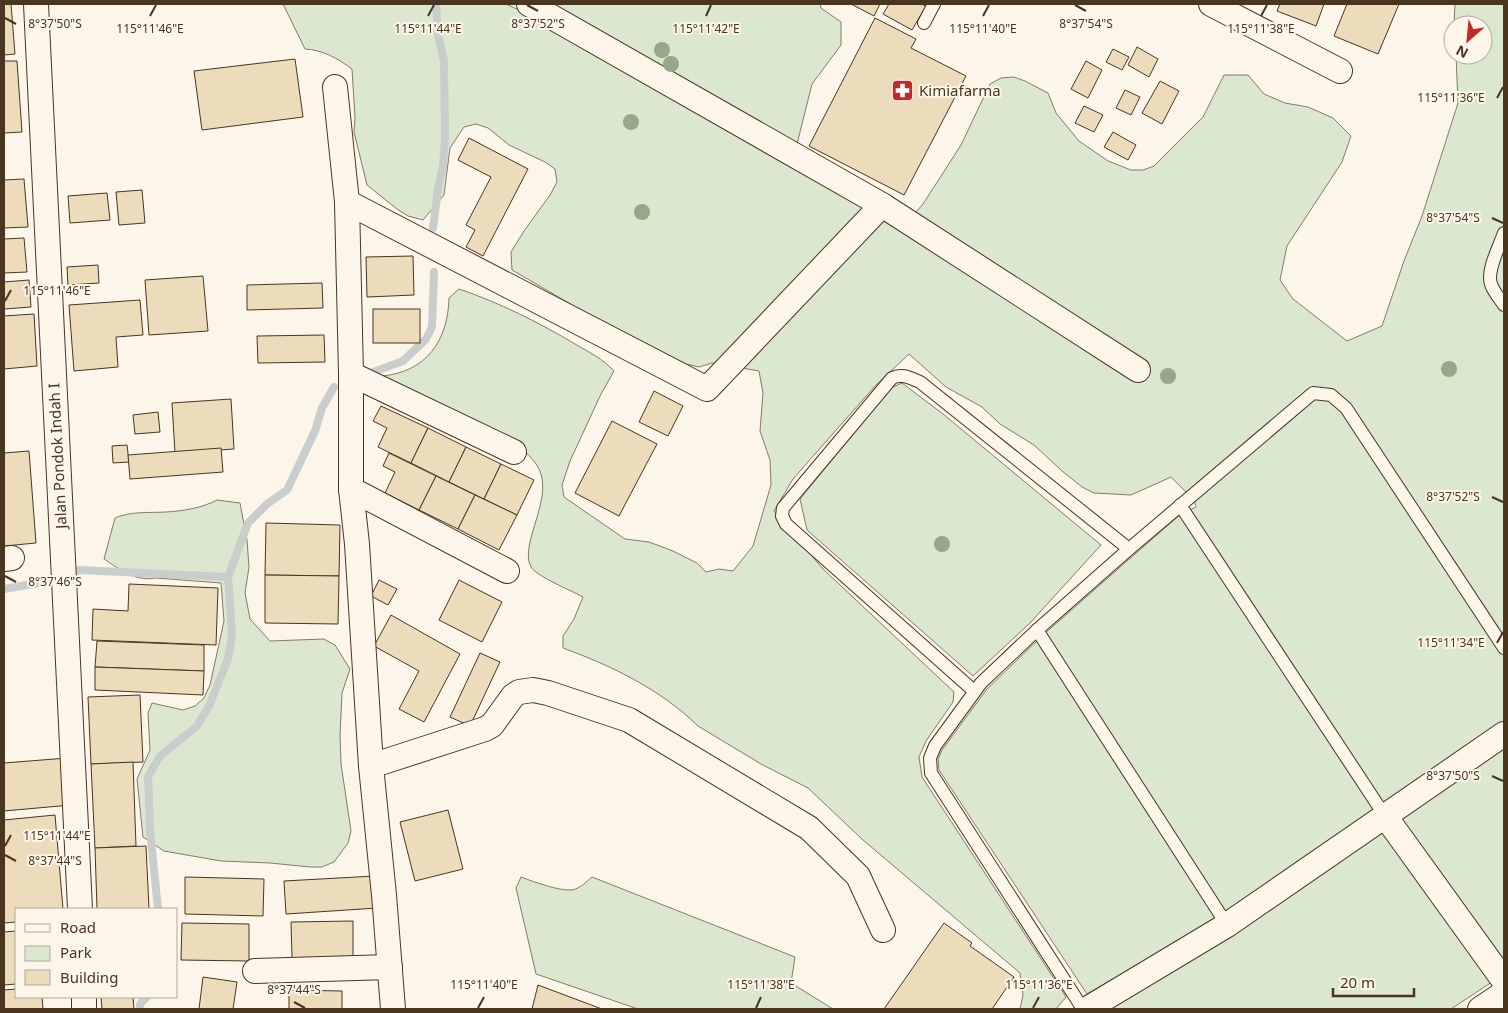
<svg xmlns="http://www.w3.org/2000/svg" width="1508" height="1013" viewBox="0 0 1508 1013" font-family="'Noto Sans',sans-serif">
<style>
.green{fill:#dce7d0;stroke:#887966}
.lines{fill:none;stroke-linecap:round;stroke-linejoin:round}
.stream{stroke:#c9cecd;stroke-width:8}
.building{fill:#ecdcbc;stroke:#4a3520}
.service-casing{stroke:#4a3520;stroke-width:14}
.minor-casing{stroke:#4a3520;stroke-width:26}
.service{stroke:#fbf6e9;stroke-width:12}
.minor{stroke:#fbf6e9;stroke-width:24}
.tree{fill:#96a887}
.ticks{fill:none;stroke:#4a3520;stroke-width:2}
.labels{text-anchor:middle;stroke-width:4;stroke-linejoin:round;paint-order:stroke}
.poi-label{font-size:15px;fill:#4a3520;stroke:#fbf6e9;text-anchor:start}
.street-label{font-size:15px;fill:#4a3520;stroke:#fbf6e9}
.ticks-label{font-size:12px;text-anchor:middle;fill:#4a3520;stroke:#fbf6e9;stroke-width:4;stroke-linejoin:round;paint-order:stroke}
</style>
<rect width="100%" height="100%" fill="#fbf6e9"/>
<g class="green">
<path d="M283 4H506L530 15 553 7 556 4H820L821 8 841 22V45L812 84 795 152 915 213 923 204 961 145 990 84 1001 78 1014 77 1025 81 1048 93 1056 113 1079 141 1108 161 1131 170H1143L1154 166 1203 117 1224 75H1248L1264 94 1285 103 1308 107 1333 118 1351 136 1342 162 1287 246 1280 280 1293 299 1347 341 1382 326 1404 261 1422 216 1458 103 1456 55H1483V25H1454L1455 4H1504V974L1451 1009H1102L1222 917 1087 994 939 770 938 759 942 750 987 689 1042 636 1135 554 1181 514 1196 507 1194 500 1171 477 1131 495 1094 493 1082 487 1062 471 1034 445 1000 424 982 407 946 387 909 354 875 386 793 479 774 511 823 569 954 692 953 702 926 741 919 757 922 777 1066 997 1056 1009H1020L1023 995 1020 973 863 840 808 788 761 764 698 726C660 689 612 666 563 648V636L574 619 583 597C572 591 536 576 531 567 518 543 558 494 536 464 528 452 516 445 504 438 494 432 485 425 475 420 459 411 441 407 425 400 410 394 396 384 382 376 426 372 448 341 449 298L459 289C498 302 540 323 575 344 589 352 603 359 614 371L601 394 570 461 562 485 564 497 625 539 649 542 673 551 697 563 706 572 719 569 733 571 753 546 771 485 770 460 760 431 763 393 759 371 712 363 699 367 686 364 574 306 512 270 511 252 524 231 550 195 557 182 555 169 545 162 509 145 488 128 476 124 464 127 450 148 444 195 423 220 408 216 397 209 367 185 354 132 355 118 352 69C337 58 323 50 305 49Z"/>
<polygon points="902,383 943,414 1101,545 1030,623 973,676 807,530 800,499 891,388"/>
<path d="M217 500 240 503 247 540 249 567 245 593 250 619 270 641 324 639 335 645 350 669 342 693 340 735 341 764 351 831 348 843 334 862 322 867H310L270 863 221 861 164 851 143 837 137 779 150 750 148 713 152 703 183 710 195 706 204 698 210 685 224 621 221 583 156 578C136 582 119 569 104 559L115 518C131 511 148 513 166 512 183 511 202 508 217 500Z"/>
<path d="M521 877C534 882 559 891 572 890 581 888 586 882 592 877L795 957 791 983 833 1009H638L536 974 516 888Z"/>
</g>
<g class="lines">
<g class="stream">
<polyline points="433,228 438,189 443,165 445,139 444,61 438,35 436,4"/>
<polyline points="373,372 403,361 426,339 432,327 434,272"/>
<polyline points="4,589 56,580 79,570 228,577"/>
<polyline points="158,909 150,830 148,777 160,756 197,726 209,706 228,659 232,635 228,577 248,523 267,504 287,490 315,431 322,408 334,387"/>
<polyline points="140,1009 140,1004 147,997"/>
</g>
</g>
<g class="building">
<polygon points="4,4 11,4 15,54 4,55"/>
<polygon points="851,4 880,4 874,16"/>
<polygon points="889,4 921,4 926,6 912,30 883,14"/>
<polygon points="1280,4 1324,4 1316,26 1277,11"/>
<polygon points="1347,4 1399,4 1378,54 1334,36"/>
<polygon points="875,18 916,39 911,48 966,76 904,195 809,146"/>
<polygon points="1137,47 1158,59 1149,77 1128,65"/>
<polygon points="1113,49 1129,57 1122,70 1106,62"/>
<polygon points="295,59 303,117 202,130 194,71"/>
<polygon points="4,61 17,61 22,132 4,133"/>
<polygon points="1086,61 1102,70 1088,98 1071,89"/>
<polygon points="1160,81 1179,91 1162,124 1142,113"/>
<polygon points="1125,90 1140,97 1131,115 1116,108"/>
<polygon points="1084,106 1103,115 1094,132 1075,123"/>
<polygon points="1113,132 1136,145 1128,160 1104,147"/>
<polygon points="469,138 528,169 483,256 466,247 475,230 466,225 491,177 458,160"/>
<polygon points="24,179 28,227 4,228 4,180"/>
<polygon points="142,190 145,223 119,225 116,192"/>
<polygon points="107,193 110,220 70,223 68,196"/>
<polygon points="24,238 27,272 4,273 4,239"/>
<polygon points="413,256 414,295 367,297 366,257"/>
<polygon points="98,265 99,283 68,285 67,267"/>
<polygon points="203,276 208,331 149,335 145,280"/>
<polygon points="29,280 31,307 4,309 4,282"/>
<polygon points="322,283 323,308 247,310 247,285"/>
<polygon points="140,300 143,335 116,337 118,367 74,371 69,305"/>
<rect x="373" y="309" width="47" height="34"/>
<polygon points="34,314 37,366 4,369 4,316"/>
<polygon points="324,335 325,362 258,363 257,336"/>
<polygon points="654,391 683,406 668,436 639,422"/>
<polygon points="231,399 234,449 175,453 172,403"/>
<polygon points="381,406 428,428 411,463 378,447 387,428 373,421"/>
<polygon points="158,412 160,432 135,434 133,415"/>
<polygon points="612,421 657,444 619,516 575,493"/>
<polygon points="428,428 466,447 449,482 411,463"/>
<polygon points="127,445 129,462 113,463 112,446"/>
<polygon points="466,447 501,464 484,499 449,482"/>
<polygon points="221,448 223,472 130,479 128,455"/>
<polygon points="29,451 36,543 4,546 4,453"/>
<polygon points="389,453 436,476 419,510 385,493 395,472 383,466"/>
<polygon points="501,464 534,480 517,515 484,499"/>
<polygon points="436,476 475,495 458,529 419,510"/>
<polygon points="475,495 517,515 499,550 458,529"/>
<polygon points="266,523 340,525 339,576 265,575"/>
<polygon points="265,575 339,576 338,624 265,623"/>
<polygon points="379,580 397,589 388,605 371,596"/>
<polygon points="459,580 502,602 482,642 439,620"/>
<polygon points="129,584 218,588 216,645 92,640 93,609 128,611"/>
<polygon points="391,615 460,654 424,722 399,709 419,671 374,646"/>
<polygon points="97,641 204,645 204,671 95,667"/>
<polygon points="480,653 500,662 470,726 450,717"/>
<polygon points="95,667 204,671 203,695 95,690"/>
<polygon points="140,695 143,762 91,764 88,697"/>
<polygon points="67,758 71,805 4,811 4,763"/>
<polygon points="133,762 136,846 95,848 91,764"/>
<polygon points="448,810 463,869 415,881 400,822"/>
<polygon points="55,815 63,909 16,909 16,922 4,923 4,820"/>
<polygon points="146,846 149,909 97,909 95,848"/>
<polygon points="375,876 377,908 286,914 284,881"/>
<polygon points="185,877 264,879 263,916 185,914"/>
<polygon points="353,921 353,957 292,958 291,922"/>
<polygon points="182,923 249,924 249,961 181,960"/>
<polygon points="944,923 972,943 970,946 1014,977 992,1009 884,1009"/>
<polygon points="16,931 16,984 4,985 4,932"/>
<polygon points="203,977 237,982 233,1009 199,1009"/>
<polygon points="538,985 602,1009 532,1009"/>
<polygon points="16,989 16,997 42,997 43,1009 4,1009 4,990"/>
<polygon points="289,990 342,991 342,1009 289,1009"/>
<polygon points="101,997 133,997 134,1009 102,1009"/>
</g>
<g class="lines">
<defs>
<g id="service">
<polyline points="924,23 934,4"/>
<path d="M1504 233C1500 245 1486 271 1491 284 1493 291 1500 299 1504 305"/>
<polyline points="1180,505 1385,816"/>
<polyline points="1037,630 1227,925"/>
<path d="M974 691 786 524 782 516 783 508 892 378C902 373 910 378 920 382L1129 549"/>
<polyline points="1083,1009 931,773 930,758 935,746 981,683 1037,630 1129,549 1313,393 1331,395 1346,408 1504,648"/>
</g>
<g id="minor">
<polyline points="36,4 80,909"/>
<polyline points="529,4 882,205 1138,370"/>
<polyline points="1211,4 1340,71"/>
<polyline points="335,87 347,202 351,374 351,489 357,544 371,766 384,895 393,1009"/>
<polyline points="347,202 707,389 882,205"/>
<polyline points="351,374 514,452"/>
<polyline points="351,489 507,571"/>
<polyline points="4,559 12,558"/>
<polyline points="371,766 485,729 492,725 513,696 519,692 533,690 548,693 629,720 809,828 858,876 883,930"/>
<polyline points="1385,816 1504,981"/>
<polyline points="255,971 390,967"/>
<polyline points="84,997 84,1009"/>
<polyline points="1087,1009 1227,925 1504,734"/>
<polyline points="1480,1009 1504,993"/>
</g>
</defs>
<use href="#service" class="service-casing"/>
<use href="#minor" class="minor-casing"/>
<use href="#service" class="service"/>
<use href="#minor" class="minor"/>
</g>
<g class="tree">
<circle cx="662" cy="50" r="8"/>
<circle cx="671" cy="64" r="8"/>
<circle cx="631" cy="122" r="8"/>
<circle cx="642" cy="212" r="8"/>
<circle cx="1449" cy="369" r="8"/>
<circle cx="1168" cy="376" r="8"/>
<circle cx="942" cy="544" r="8"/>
</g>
<path class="ticks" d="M527 5 538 11M1075 5 1086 11M150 16 156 5M428 16 434 5M706 16 711 5M983 16 989 5M1261 16 1267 5M5 18 16 24M1497 98 1503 87M1492 218 1503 223M5 301 11 290M1492 497 1503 502M5 576 16 582M1497 643 1503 632M1492 776 1503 781M5 846 11 835M5 855 16 861M294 1002 305 1008M478 1008 484 997M756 1008 761 997M1033 1008 1039 997"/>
<defs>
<symbol id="pharmacy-square" viewBox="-11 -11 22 22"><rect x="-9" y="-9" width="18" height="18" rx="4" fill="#c62828" stroke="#fbf6e9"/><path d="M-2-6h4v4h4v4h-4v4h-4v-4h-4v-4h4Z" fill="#fff"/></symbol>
</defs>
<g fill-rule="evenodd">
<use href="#pharmacy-square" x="890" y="78" width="25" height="25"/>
</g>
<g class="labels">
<g class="poi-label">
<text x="919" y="96">Kimiafarma</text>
</g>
<g class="street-label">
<text transform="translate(58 456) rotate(-93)" y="5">Jalan Pondok Indah I</text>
</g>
</g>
<g class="ticks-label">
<text x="538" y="28">8°37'52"S</text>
<text x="1086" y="28">8°37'54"S</text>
<text x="55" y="28">8°37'50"S</text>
<text x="150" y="33">115°11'46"E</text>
<text x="428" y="33">115°11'44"E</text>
<text x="706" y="33">115°11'42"E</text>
<text x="983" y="33">115°11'40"E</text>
<text x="1261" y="33">115°11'38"E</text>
<text x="1451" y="102">115°11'36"E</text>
<text x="1453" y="222">8°37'54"S</text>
<text x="57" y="295">115°11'46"E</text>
<text x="1453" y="501">8°37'52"S</text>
<text x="55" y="586">8°37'46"S</text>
<text x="1451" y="647">115°11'34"E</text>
<text x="1453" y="780">8°37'50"S</text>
<text x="57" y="840">115°11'44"E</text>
<text x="55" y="865">8°37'44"S</text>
<text x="484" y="989">115°11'40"E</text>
<text x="761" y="989">115°11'38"E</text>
<text x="1039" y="989">115°11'36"E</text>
<text x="294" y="994">8°37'44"S</text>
</g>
<rect width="1508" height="1013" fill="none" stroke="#4a3520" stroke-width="10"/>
<rect x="15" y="908" width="162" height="90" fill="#fbf6e9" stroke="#b4a999"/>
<rect x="25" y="924" width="25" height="8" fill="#fbf6e9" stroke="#b4a999"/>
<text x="60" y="933" font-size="15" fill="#4a3520">Road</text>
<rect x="25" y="946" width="25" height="15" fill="#dce7d0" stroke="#b4a999"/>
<text x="60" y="958" font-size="15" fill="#4a3520">Park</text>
<rect x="25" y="970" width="25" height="15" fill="#ecdcbc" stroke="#b4a999"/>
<text x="60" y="983" font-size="15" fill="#4a3520">Building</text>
<g transform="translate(1468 40) rotate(207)"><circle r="24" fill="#fbf6e9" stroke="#b4a999"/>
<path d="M0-4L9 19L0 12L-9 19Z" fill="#c62828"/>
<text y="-8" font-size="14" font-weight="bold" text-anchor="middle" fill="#4a3520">N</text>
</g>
<path d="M1333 988v8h81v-8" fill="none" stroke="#4a3520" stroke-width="2.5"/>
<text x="1340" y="988" font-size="15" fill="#4a3520" stroke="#fbf6e9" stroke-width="4" paint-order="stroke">20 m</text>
</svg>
